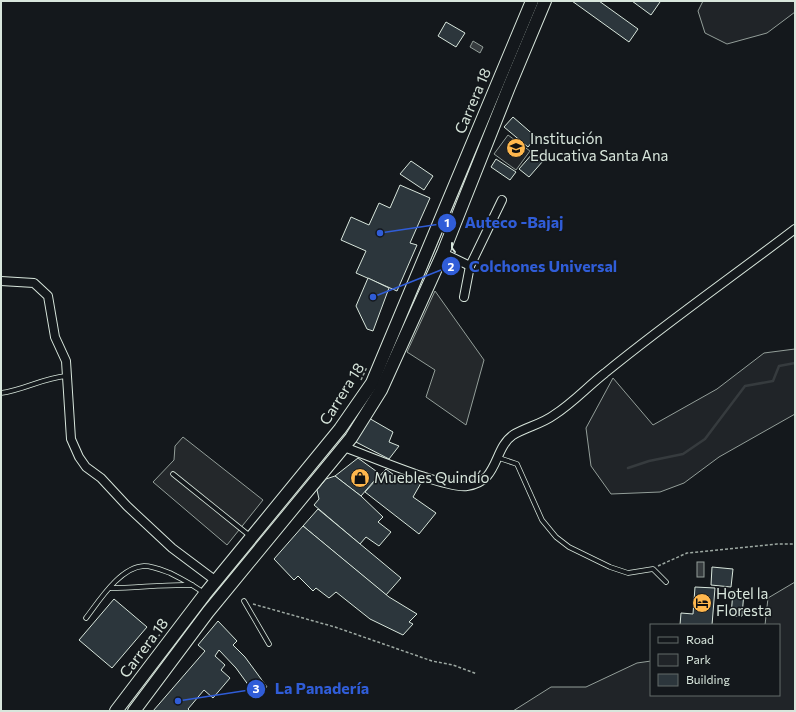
<svg xmlns="http://www.w3.org/2000/svg" width="796" height="712" viewBox="0 0 796 712" font-family="Commissioner,sans-serif">
<style>
.green{fill:#202428;stroke:#939e99}
.parking{fill:#24282b;stroke:#939e99}
.water{fill:#363b3e;stroke:#939e99}
.lines{fill:none;stroke-linecap:round;stroke-linejoin:round}
.stream{stroke:#363b3e;stroke-width:2.5}
.building{fill:#2c363c;stroke:#d8e6dc}
.lane-casing{stroke:#d8e6dc;stroke-width:5.5}
.street-casing{stroke:#d8e6dc;stroke-width:10}
.primary-casing{stroke:#d8e6dc;stroke-width:14}
.path{stroke:#9da8a2;stroke-width:1.5;stroke-dasharray:3 2;stroke-linecap:butt}
.lane{stroke:#14181c;stroke-width:4}
.street{stroke:#14181c;stroke-width:8}
.primary{stroke:#14181c;stroke-width:12}
.wall{stroke:#d8e6dc;stroke-width:2}
.labels{text-anchor:middle;stroke-width:3;stroke-linejoin:round;paint-order:stroke}
.street-label{font-size:15px;fill:#d8e6dc;stroke:#14181c}
.poi-label{font-size:15px;fill:#d8e6dc;stroke:#14181c;text-anchor:start}
.leader{fill:none;stroke:#305dd8;stroke-width:1.5}
.callout-dot{fill:#305dd8;stroke:#14181c;stroke-width:1.5}
.mark-label{font-size:12px;text-anchor:middle;font-weight:bold;fill:#fff}
.callout-label{font-size:16px;text-anchor:middle;font-weight:bold;fill:#305dd8;stroke:#14181c;stroke-width:3;stroke-linejoin:round;paint-order:stroke}
</style>
<rect width="100%" height="100%" fill="#14181c"/>
<g class="green">
<polygon points="537,1 540,1 376,389 348,434 191,628 187,624 344,432"/>
<polygon points="703,1 795,1 795,12 767,33 727,44 705,33 698,11"/>
<polygon points="508,135 530,151 516,170 494,154"/>
<polygon points="795,349 795,414 719,457 684,483 660,492 611,494 591,466 586,428 613,378 653,425 717,389 764,353"/>
<polygon points="795,582 795,711 513,711 551,687 586,687 637,663 651,661 651,695 779,695 779,625 765,625 768,598"/>
</g>
<g class="parking">
<polygon points="435,291 484,360 466,425 426,397 435,370 407,352"/>
<polygon points="183,437 263,500 227,545 153,482 174,460 175,446"/>
</g>
<g class="water">
<polygon points="473,41 483,47 480,53 470,47"/>
<rect x="697" y="562" width="7" height="15"/>
</g>
<g class="lines">
<polyline class="stream" points="628,468 649,461 683,454 705,439 745,386 773,381 779,366 795,363"/>
</g>
<g class="building">
<polygon points="572,1 599,1 638,29 629,42"/>
<polygon points="632,1 659,1 660,2 651,15"/>
<polygon points="446,22 465,33 456,47 438,36"/>
<polygon points="513,117 536,137 528,147 504,127"/>
<polygon points="533,153 543,161 529,177 519,169"/>
<polygon points="496,159 516,172 510,180 491,167"/>
<polygon points="411,161 433,176 424,190 400,174"/>
<polygon points="400,185 430,198 410,243 417,245 397,291 356,273 366,251 341,240 351,217 369,225 379,203 390,208"/>
<polygon points="368,278 389,288 373,331 367,329 356,306"/>
<polygon points="367,417 393,432 389,442 399,446 389,459 354,441"/>
<polygon points="358,458 380,474 361,496 335,476"/>
<polygon points="386,469 398,478 404,473 421,483 413,497 436,513 419,534 365,492"/>
<polygon points="335,476 361,496 383,517 378,522 391,532 379,546 366,537 360,544 314,505 319,499 317,490 326,479"/>
<polygon points="318,509 401,578 386,595 303,526"/>
<polygon points="303,526 389,597 417,614 409,622 413,624 403,635 370,619 336,592 329,598 316,588 313,591 298,576 294,580 274,559"/>
<polygon points="712,567 733,569 731,587 711,585"/>
<polygon points="695,587 715,588 712,625 680,625 681,613 693,614"/>
<polygon points="733,591 744,592 742,616 731,616"/>
<polygon points="114,599 147,627 112,668 79,640"/>
<polygon points="218,621 237,641 233,645 245,657 267,687 257,697 236,668 219,650 215,656 225,665 221,670 230,678 213,698 204,690 188,709 190,711 153,711 205,651 198,645"/>
</g>
<g class="lines">
<defs>
<g id="lane">
<path d="M1 393C24 390 43 378 66 376"/>
<polyline points="499,458 517,464 542,520 556,537 569,547 610,567 628,573 653,569 666,582"/>
<polyline points="173,474 250,536"/>
<path d="M110 588C137 588 164 584 192 585"/>
<polyline points="244,601 269,644"/>
<path d="M86 618C99 601 120 567 144 566 153 566 162 570 170 573 182 579 194 585 205 594"/>
</g>
<g id="street">
<polyline points="443,253 470,266"/>
<polyline points="1,281 34,283 48,296 55,337 66,361 71,439 79,457 86,467 101,478 127,506 172,548 216,581"/>
<polyline points="464,297 470,266 502,200"/>
<path d="M344 447C369 456 446 489 467 486 499 482 493 449 513 435 526 427 542 424 554 415 573 403 587 387 605 373 666 323 732 277 795 229"/>
</g>
<g id="primary">
<polyline points="116,711 205,594 340,429 372,383 532,1"/>
<polyline points="134,711 208,612 351,438 381,390 443,253 509,87 545,1"/>
</g>
</defs>
<use href="#lane" class="lane-casing"/>
<use href="#street" class="street-casing"/>
<use href="#primary" class="primary-casing"/>
<g class="path">
<polyline points="361,380 367,367"/>
<polyline points="658,566 687,553 777,544 795,544"/>
<polyline points="253,604 335,627 432,661 453,665 477,674"/>
<polyline points="154,644 156,637 160,635"/>
</g>
<use href="#lane" class="lane"/>
<use href="#street" class="street"/>
<use href="#primary" class="primary"/>
<polyline class="wall" points="452,243 452,248 455,252"/>
</g>
<defs>
<symbol id="school-disc" viewBox="-11 -11 22 22"><circle r="9.5" fill="#ffb74d" stroke="#14181c"/><path d="M0-5L7-2L0 1L-7-2ZM-4 1L0 2.5L4 1V4Q0 6-4 4Z" fill="#111"/></symbol>
<symbol id="shop-disc" viewBox="-11 -11 22 22"><circle r="9.5" fill="#ffb74d" stroke="#14181c"/><path d="M-5-2.5h2.3a2.7 3.5 0 0 1 5.4 0H5L5.5 6h-11ZM-1.5-2.5h3a1.5 2.3 0 0 0-3 0Z" fill="#111"/></symbol>
<symbol id="hotel-disc" viewBox="-11 -11 22 22"><circle r="9.5" fill="#ffb74d" stroke="#14181c"/><path d="M-6-4.5h1.5V1H6V5H4.5V3h-9V5H-6ZM-4 0a1.8 1.8 0 1 1 3.6 0ZM.5 0V-2.5h3Q6-2.5 6 0Z" fill="#111"/></symbol>
</defs>
<g fill-rule="evenodd">
<use href="#school-disc" x="505" y="137" width="22" height="22"/>
<use href="#shop-disc" x="349" y="467" width="22" height="22"/>
<use href="#hotel-disc" x="691" y="592" width="22" height="22"/>
</g>
<g class="labels">
<g class="street-label">
<text transform="translate(473 101) rotate(-67)" y="5">Carrera 18</text>
<text transform="translate(342 394) rotate(-58)" y="5">Carrera 18</text>
<text transform="translate(144 648) rotate(-53)" y="5">Carrera 18</text>
</g>
<g class="poi-label">
<text x="530" y="144">Institución<tspan x="530" dy="17">Educativa Santa Ana</tspan></text>
<text x="374" y="483">Muebles Quindío</text>
<text x="716" y="599">Hotel la<tspan x="716" dy="17">Floresta</tspan></text>
</g>
</g>
<path class="leader" d="M380 233L447 223M373 297L451 266M178 701L256 689"/>
<g class="callout-dot">
<circle cx="380" cy="233" r="4"/>
<circle cx="373" cy="297" r="4"/>
<circle cx="178" cy="701" r="4"/>
<circle cx="447" cy="223" r="10"/>
<circle cx="451" cy="266" r="10"/>
<circle cx="256" cy="689" r="10"/>
</g>
<g class="mark-label">
<text x="447" y="227">1</text>
<text x="451" y="271">2</text>
<text x="256" y="693">3</text>
</g>
<g class="callout-label">
<text x="514" y="228">Auteco -Bajaj</text>
<text x="543" y="272">Colchones Universal</text>
<text x="322" y="694">La Panadería</text>
</g>
<rect width="796" height="712" fill="none" stroke="#d8e6dc" stroke-width="4"/>
<rect x="650" y="624" width="130" height="72" fill="#14181c" stroke="#626a69"/>
<rect x="658" y="637" width="20" height="6" fill="#14181c" stroke="#626a69"/>
<text x="686" y="644" font-size="12" fill="#d8e6dc">Road</text>
<rect x="658" y="654" width="20" height="12" fill="#202428" stroke="#626a69"/>
<text x="686" y="664" font-size="12" fill="#d8e6dc">Park</text>
<rect x="658" y="674" width="20" height="12" fill="#2c363c" stroke="#626a69"/>
<text x="686" y="684" font-size="12" fill="#d8e6dc">Building</text>
</svg>
